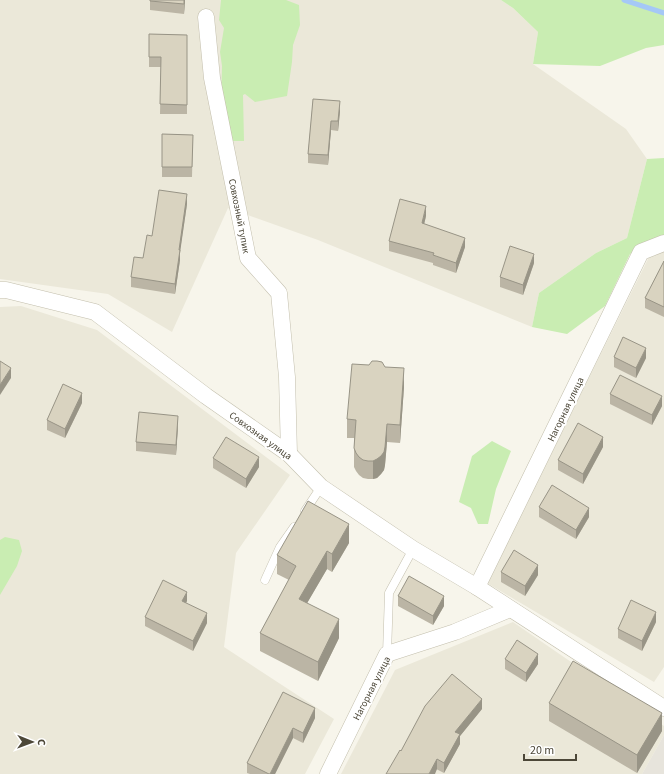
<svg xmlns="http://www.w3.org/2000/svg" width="664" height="774" viewBox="0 0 664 774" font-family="'Source Sans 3',sans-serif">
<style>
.residential{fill:#ebe8d9}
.industrial{fill:#e7e4dc}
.green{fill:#c9edb2}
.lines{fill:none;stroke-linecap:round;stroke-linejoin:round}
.stream{stroke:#a5c8f6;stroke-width:5}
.service-casing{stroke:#c3bfad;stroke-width:9}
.minor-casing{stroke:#c3bfad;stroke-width:17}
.service{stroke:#fff;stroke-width:8}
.minor{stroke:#fff;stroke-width:16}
.wall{fill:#bbb5a5}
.shaded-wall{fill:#989486}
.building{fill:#d9d3c0;stroke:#989486}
.labels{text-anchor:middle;stroke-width:4;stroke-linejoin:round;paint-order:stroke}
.street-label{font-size:10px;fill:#4c4738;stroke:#fff}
</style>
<rect width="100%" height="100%" fill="#f7f5eb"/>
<g class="residential">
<polygon points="0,0 501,0 513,8 538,32 533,64 626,129 647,159 627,238 596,253 539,293 532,327 318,240 228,208 172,332 108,294 0,279"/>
<polygon points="664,249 664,667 654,682 487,583 650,255"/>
<polygon points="21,306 97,330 290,475 236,553 224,647 334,719 305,774 0,774 0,307"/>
<polygon points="513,622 664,726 664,735 642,774 341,774 395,670"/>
</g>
<polygon class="industrial" points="664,735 664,774 642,774"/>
<g class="green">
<polygon points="221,0 286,0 299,5 300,25 293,45 292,62 287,96 255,102 245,94 243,95 244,141 231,141 221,104 222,66 220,52 224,28 219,20"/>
<polygon points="501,0 664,0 664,45 646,48 600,66 533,64 538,32 513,8"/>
<polygon points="664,158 664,237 630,254 605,306 567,334 532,327 539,293 596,253 627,238 647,159"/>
<polygon points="492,441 511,451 496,489 488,524 478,524 471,508 459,502 472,456"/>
<polygon points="5,537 19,540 22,551 17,566 0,595 0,540"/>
</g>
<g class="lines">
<polyline class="stream" points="624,0 664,13"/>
<defs>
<g id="service">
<polyline points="305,511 321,487"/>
<polyline points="265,580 280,547 294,527"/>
<polyline points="387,654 389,593 413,549"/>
</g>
<g id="minor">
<polyline points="206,17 212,78 248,258 279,293 287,377 289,454"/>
<polyline points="0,290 6,290 95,312 206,396 289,454 321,487 413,549 477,587 664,708"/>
<polyline points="477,587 641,252 664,243"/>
<polyline points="328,774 387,654 455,632 510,609"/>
</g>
</defs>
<use href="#service" class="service-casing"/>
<use href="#minor" class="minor-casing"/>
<use href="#service" class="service"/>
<use href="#minor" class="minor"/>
</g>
<g class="wall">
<polygon points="150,0 185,0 184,14 150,10"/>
<polygon points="149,34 187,35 187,114 160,114 161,67 149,67"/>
<polygon points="313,99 340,111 338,131 331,130 328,165 308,163 308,154"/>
<polygon points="162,134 193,135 192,177 162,177"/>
<polygon points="187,204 180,250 180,260 175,294 131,287 131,277 143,258 152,236"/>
<polygon points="426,216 424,224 465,247 456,273 433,265 433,263 389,251 389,241"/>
<polygon points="664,261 664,317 645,308 645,298"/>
<polygon points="534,263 523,295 500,287 500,277"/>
<polygon points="614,357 646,358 636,378 614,367"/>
<polygon points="385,367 404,387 400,443 387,442 385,465 384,470 381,474 377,478 373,479 368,479 363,478 359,475 356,471 354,467 354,438 347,438 347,419"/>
<polygon points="610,394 662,406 652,425 610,404"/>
<polygon points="82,403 65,438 47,430 47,420"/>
<polygon points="178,426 176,455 136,451 136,442"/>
<polygon points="603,447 583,484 558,470 558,460"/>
<polygon points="213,458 259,467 246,488 213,468"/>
<polygon points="539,507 589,517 576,539 539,517"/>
<polygon points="349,543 332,572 327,569 307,603 339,638 318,681 260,651 260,633 289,580 277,574 277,555"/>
<polygon points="501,572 538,575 525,596 501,582"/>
<polygon points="398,596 444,606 433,625 398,606"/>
<polygon points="187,601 186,603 207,623 193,651 145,626 145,617"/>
<polygon points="656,622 642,651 618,638 618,629"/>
<polygon points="505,659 538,664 526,682 505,669"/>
<polygon points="283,692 315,718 303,743 293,738 275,774 250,774 247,773 247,763"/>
<polygon points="549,703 662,731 637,773 549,721"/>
<polygon points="482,709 460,736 460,744 444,773 401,751"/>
</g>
<g class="shaded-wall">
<polygon points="184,0 185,0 184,14"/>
<polygon points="340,101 340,111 338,131 338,121"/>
<polygon points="331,121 331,130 328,165 328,155"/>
<polygon points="187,194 187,204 179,260 179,250"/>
<polygon points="426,206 426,216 422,233 422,223"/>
<polygon points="465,238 465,247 456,273 456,263"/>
<polygon points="180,250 180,260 175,294 175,284"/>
<polygon points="534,254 534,263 523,295 523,285"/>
<polygon points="646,348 646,358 636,378 636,368"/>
<polygon points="11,368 11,378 0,395 0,385"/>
<polygon points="404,368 404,387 400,443 400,425"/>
<polygon points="82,393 82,403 65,438 65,429"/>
<polygon points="662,396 662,406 652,425 652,415"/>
<polygon points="178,416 178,426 176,455 176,445"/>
<polygon points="387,424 387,442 385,465 384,470 381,474 377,478 373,479 373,461"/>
<polygon points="603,437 603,447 583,484 583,474"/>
<polygon points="259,457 259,467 246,488 246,479"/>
<polygon points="589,508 589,517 576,539 576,530"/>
<polygon points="349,524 349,543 332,572 332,554"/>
<polygon points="327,551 327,569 299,617 299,599"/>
<polygon points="538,565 538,575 525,596 525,586"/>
<polygon points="187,592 187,601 182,610 182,601"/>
<polygon points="444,596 444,606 433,625 433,616"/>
<polygon points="656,612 656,622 642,651 642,641"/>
<polygon points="207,613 207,623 193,651 193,641"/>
<polygon points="339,619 339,638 318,681 318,662"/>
<polygon points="538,654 538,664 526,682 526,673"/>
<polygon points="482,699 482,709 460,736 460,744 444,773 444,763 455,732"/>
<polygon points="315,708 315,718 303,743 303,733"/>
<polygon points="662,713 662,731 637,773 637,755"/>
<polygon points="293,728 293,738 275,774 270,774"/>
<polygon points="437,759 437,769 435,774 429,774"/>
</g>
<g class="building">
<polygon points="150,0 184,0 184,4 150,1"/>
<polygon points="149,34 187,35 187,105 160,104 161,57 149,57"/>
<polygon points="313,99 340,101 338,121 331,121 328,155 308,154"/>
<polygon points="162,134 193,135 192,167 162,167"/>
<polygon points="159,190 187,194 179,250 180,250 175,284 131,277 134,257 143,258 147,235 152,236"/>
<polygon points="400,199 426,206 422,223 465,238 456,263 433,255 434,253 389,241"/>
<polygon points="510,246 534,254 523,285 500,277"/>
<polygon points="664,261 664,307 645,298"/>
<polygon points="623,337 646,348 636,368 614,357"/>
<polygon points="0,361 11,368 0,385"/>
<polygon points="372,361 377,361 382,362 385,367 404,368 400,425 387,424 385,447 384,452 381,456 377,459 373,461 368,461 363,460 359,457 356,453 354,448 356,420 347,419 352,364 369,365"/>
<polygon points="620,375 662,396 652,415 610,394"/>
<polygon points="63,384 82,393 65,429 47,420"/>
<polygon points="139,412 178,416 176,445 136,442"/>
<polygon points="578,423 603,437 583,474 558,460"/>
<polygon points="226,437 259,457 246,479 213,458"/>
<polygon points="552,485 589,508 576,530 539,507"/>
<polygon points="308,501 349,524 332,554 327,551 299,599 339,619 318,662 260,633 296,566 277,555"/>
<polygon points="514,550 538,565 525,586 501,572"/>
<polygon points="409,576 444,596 433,616 398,596"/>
<polygon points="163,580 187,592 182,601 207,613 193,641 145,617"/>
<polygon points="631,600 656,612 642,641 618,629"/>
<polygon points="517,640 538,654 526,673 505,659"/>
<polygon points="573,661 662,713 637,755 549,703"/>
<polygon points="452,674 482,699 455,732 460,734 444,763 437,759 429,774 386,774 400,750 401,751 425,706"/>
<polygon points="283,692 315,708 303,733 293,728 270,774 269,774 247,763"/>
</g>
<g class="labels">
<g class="street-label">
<text transform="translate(240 216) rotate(79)" y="4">Совхозный тупик</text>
<text transform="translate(565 409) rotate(-64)" y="4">Нагорная улица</text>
<text transform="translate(261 435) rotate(36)" y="4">Совхозная улица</text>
<text transform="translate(371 688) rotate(-63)" y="4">Нагорная улица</text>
</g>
</g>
<g transform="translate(32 742) rotate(91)" stroke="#ffffff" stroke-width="3" paint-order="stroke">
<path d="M0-3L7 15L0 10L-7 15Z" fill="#4c4738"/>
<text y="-6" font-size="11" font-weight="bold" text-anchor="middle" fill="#4c4738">С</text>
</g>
<path d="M524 754v6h52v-6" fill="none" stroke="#4c4738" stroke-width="2"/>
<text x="530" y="754" font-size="12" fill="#4c4738" stroke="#ffffff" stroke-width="3" paint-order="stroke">20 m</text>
</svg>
